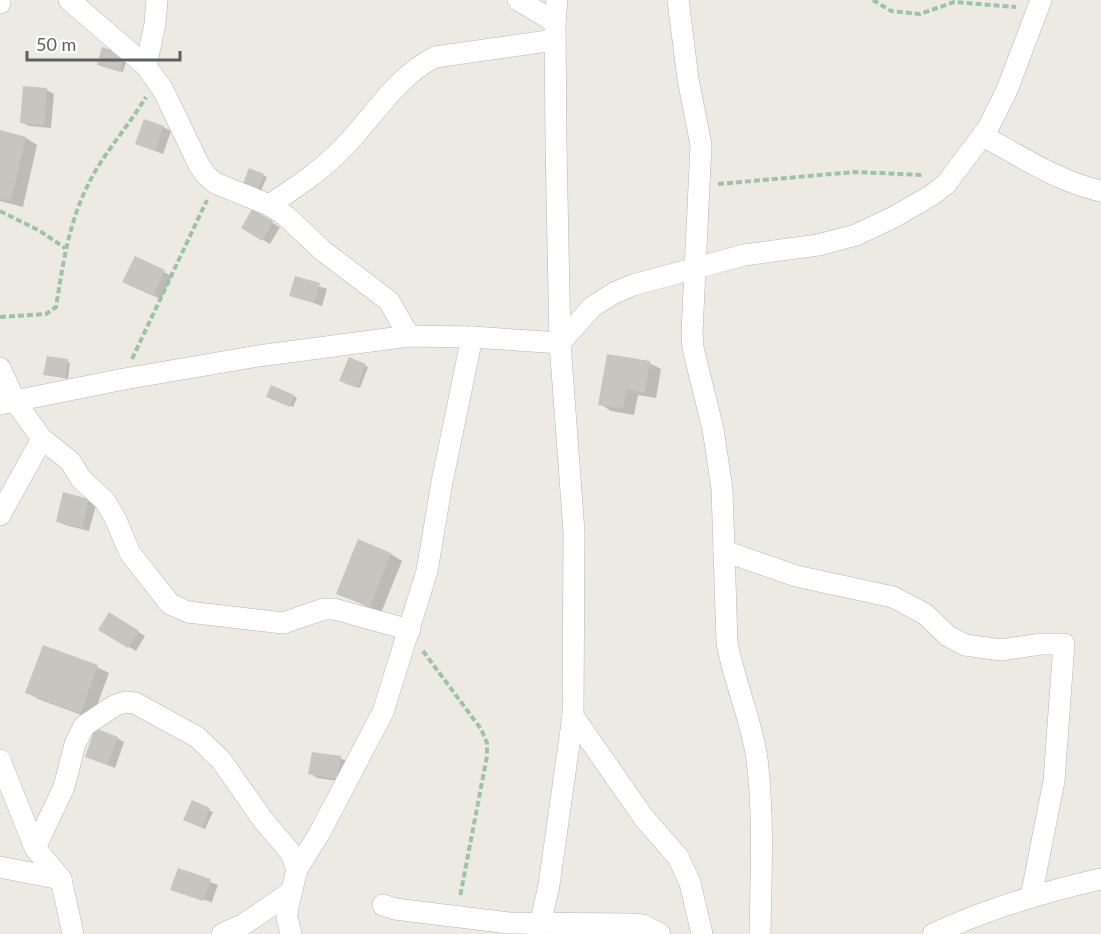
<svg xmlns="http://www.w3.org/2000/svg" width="1101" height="934" viewBox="0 0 1101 934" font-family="Lato,sans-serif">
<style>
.shadow{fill:#0003}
.building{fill:#c8c5c1}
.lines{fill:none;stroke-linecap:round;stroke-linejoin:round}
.minor-casing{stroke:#b2b5b8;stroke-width:22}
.path{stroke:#9ec2a5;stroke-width:4;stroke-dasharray:6 3;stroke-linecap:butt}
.minor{stroke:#fff;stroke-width:21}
</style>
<rect width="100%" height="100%" fill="#edeae4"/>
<g class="shadow">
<polygon points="128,57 123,72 101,66"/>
<polygon points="47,90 54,94 51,128 29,126 21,122"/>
<polygon points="163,127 171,131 163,154 137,144"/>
<polygon points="0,132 26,138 37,145 23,207 0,201"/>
<polygon points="250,170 267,177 260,193 244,185"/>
<polygon points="252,211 280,227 270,244 243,228"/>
<polygon points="135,258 172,276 161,299 131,286"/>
<polygon points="296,278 327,289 322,306 291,295"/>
<polygon points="349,359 368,367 360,388 344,382"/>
<polygon points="67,361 70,363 68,379 45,374"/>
<polygon points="649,363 661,369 656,398 638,395 634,415 611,411 600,404"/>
<polygon points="294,396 297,398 293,407 271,398"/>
<polygon points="88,500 96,505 89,531 65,525 58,521"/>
<polygon points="391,554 402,561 381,613 338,593"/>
<polygon points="110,614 145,636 136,651 100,630"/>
<polygon points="97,667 109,673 92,719 38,699 27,692"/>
<polygon points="117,738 124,742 115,768 94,760"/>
<polygon points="340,758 348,762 344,782 317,778 310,773"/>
<polygon points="193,802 213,812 205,829 188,821"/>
<polygon points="179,870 218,885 211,904 211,902 178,891"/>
</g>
<g class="building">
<polygon points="102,47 125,54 120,72 97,65"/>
<polygon points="23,86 47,88 44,125 20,123"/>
<polygon points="144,119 164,126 155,151 135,144"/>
<polygon points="0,130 26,137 11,201 0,199"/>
<polygon points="249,168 264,174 257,192 242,186"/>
<polygon points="252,209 273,221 262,241 241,228"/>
<polygon points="135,256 165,270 153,296 122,282"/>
<polygon points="295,276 320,283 314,303 289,296"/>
<polygon points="607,354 650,361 645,393 626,389 623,409 598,405"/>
<polygon points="47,356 68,359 65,378 43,375"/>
<polygon points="349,357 366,364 357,388 339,381"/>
<polygon points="271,385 294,395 290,407 266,397"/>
<polygon points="63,492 89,499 82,528 56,522"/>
<polygon points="358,539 391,553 370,607 336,594"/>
<polygon points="109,612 139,631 128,648 98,630"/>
<polygon points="43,645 98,665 80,714 25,693"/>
<polygon points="95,728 118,737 107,765 85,757"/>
<polygon points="312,752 341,756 337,779 308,774"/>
<polygon points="192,800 210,808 202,828 183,820"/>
<polygon points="178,868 211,879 203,901 170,890"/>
</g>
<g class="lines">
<defs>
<g id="minor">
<polyline points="69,0 146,66 163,90 199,165 206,175 215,183 269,205 286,216 323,251 389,301 409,336"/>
<polyline points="518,0 555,22"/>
<path d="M678 0 688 79 701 145 692 332 693 348 713 429 722 489 727 642C734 682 751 718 757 759 764 816 761 876 760 934"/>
<polyline points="0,3 0,0"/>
<polyline points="146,66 155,24 157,0"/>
<path d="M983 136C1020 156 1059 182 1101 191"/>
<path d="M269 205C295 188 322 170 343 148 373 117 396 77 435 57L555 40"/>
<polyline points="0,368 15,401 42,439 70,461 81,479 105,501 115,518 130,553 170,604 188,612 283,623 324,609 334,609 410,630"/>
<polyline points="0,404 124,379 258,356 409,336 472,337 560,343 592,307 614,293 633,285 744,255 818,245 856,235 894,217 932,195 946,184 988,128 1007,90 1041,0"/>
<polyline points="0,515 42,439"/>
<polyline points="724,551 796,576 893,597 925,614 948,636 965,645 1001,650 1041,644 1064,644 1054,781 1031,897"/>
<polyline points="573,716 644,818 678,857 690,883 702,934"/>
<polyline points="0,760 35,848 61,879 73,934"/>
<polyline points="35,848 64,787 75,744 84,726 114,706 125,702 135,703 197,737 221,760 263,820 291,853 297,869 288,907 287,917 291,934"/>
<polyline points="0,867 61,879"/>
<polyline points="297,869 319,834 383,712 427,571 442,482 472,337"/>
<polyline points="383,905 395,909 509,923 631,924 642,925 660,934"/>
<polyline points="222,934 244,924 291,892"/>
<polyline points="538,934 549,885 573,716 574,532 560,343 556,145 555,22 557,0"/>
<path d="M933 934C987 909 1043 892 1101 879"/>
</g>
</defs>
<use href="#minor" class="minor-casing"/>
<g class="path">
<polyline points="873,0 891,11 920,14 954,2 1016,7"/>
<polyline points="718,184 854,172 923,175"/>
<polyline points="0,211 40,231 65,248"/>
<path d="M0 317 46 314 56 307C64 257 70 214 96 170 111 145 131 122 146 97"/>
<polyline points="132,359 207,200"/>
<polyline points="423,651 481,729 487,743 487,756 460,897"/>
</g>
<use href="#minor" class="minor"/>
</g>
<path d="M27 51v9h153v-9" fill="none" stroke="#5c6063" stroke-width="3"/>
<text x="36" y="51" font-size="18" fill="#5c6063" stroke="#ffffff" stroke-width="4.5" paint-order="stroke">50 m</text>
</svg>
